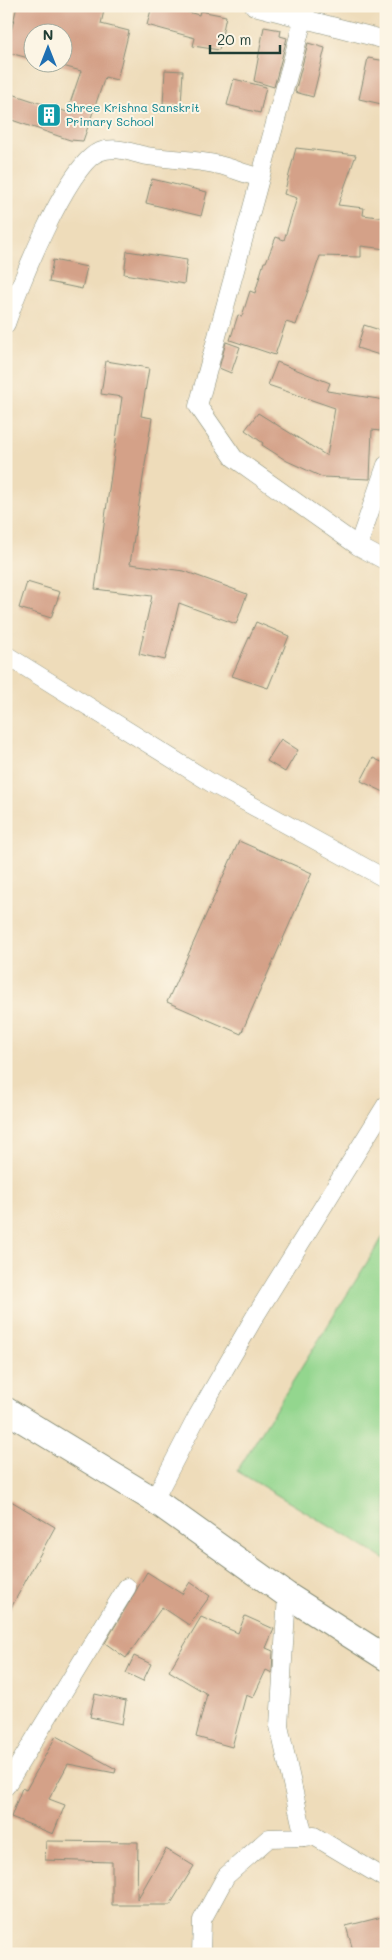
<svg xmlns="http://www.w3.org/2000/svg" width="392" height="1960" viewBox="0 0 392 1960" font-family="Mali,sans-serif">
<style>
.green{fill:#93d68e;stroke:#598a61}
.building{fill:#d4a188}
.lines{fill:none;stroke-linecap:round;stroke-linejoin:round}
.street-casing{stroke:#868c77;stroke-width:19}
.secondary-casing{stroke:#868c77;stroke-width:27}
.street{stroke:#fff;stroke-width:18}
.secondary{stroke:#fff;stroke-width:25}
.labels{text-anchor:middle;stroke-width:4;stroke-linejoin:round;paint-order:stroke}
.culture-label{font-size:12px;fill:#0d838f;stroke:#fcf5e5;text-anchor:start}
</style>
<rect width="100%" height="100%" fill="#fcf5e5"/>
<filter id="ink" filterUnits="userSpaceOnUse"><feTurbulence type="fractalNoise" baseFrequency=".02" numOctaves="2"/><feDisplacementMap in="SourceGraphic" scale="10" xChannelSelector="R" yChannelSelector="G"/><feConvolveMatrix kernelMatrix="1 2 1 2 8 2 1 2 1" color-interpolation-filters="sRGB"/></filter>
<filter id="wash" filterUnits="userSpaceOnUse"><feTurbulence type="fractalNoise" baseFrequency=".0096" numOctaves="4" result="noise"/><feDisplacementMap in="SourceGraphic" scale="20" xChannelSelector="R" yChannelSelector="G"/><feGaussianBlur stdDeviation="1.12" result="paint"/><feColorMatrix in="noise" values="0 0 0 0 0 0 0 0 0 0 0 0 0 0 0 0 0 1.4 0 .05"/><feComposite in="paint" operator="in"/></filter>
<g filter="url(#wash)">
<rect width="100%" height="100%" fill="#eedcba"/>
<polygon class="green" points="386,1232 386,1560 237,1471"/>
<g id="blocks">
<g class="building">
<polygon points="17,6 105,6 101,24 129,31 117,80 105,77 83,141 70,140 6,118 6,92 67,112 81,71 48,62 62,62 62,32 32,32 32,59 6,52"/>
<polygon points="152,6 165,6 199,15 200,11 226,16 219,50 193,46 195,38 147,25"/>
<polygon points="264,27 281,30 280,36 287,38 274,87 254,81"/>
<polygon points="308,43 325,48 313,97 295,92"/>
<polygon points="368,58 386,61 386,105 359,99"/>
<polygon points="165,70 183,71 181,105 163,104"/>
<polygon points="234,79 266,87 260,113 227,105"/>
<polygon points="296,148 356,155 338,205 364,208 363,215 386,218 386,249 361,246 361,257 320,256 296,325 286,322 275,355 230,340 238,315 242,316 250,291 255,293 264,262 266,262 276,237 284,240 297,198 284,194"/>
<polygon points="152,179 207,192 201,216 146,203"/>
<polygon points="127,251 187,260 184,284 124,274"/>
<polygon points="53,260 87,267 82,289 49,282"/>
<polygon points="364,325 386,332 386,357 357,348"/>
<polygon points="226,342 240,347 231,373 219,368"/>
<polygon points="106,361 149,368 141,416 152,418 130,564 184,571 247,594 236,624 179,603 165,660 139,654 152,596 95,589 122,397 101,394"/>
<polygon points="277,362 330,383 327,391 385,400 380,431 372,430 370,479 322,477 287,461 262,445 263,443 245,430 258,413 327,456 335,408 268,385"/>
<polygon points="27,582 60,592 51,618 19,608"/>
<polygon points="256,622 289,636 268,688 232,676"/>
<polygon points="281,739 298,750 285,772 267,761"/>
<polygon points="373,758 386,764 386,793 361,781"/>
<polygon points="239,841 312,873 241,1034 167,1002"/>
<polygon points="6,1498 55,1527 6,1617"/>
<polygon points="147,1572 182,1594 190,1582 210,1596 189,1625 162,1607 126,1658 105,1643"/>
<polygon points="245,1616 274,1629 266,1648 273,1651 272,1673 266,1670 253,1698 246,1695 232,1747 196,1737 207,1694 169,1671 201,1617 238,1633"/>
<polygon points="134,1656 151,1664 143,1681 126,1673"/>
<polygon points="95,1694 126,1701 122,1724 90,1717"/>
<polygon points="56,1736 116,1769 115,1773 68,1764 49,1799 65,1805 53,1834 11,1817 22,1788 26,1790"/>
<polygon points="46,1841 138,1842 137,1900 166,1849 194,1866 170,1905 112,1905 112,1862 45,1860"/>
<polygon points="386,1916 386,1954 354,1954 346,1926"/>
</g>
</g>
</g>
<g filter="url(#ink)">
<use href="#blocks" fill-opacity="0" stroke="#868c77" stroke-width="1"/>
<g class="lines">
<defs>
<g id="street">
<polyline points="254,6 386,40"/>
<polyline points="307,6 198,406 234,458 358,546 386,561"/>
<path d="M6 324C17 291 68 163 99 152 116 145 131 153 147 156 171 160 196 159 219 165 233 168 243 174 259 177"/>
<polyline points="358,546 386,465"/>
<polyline points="6,655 213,784 386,879"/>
<polyline points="154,1500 198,1415 254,1318 386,1105"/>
<polyline points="6,1786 127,1587"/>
<polyline points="304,1837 314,1836 386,1879"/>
<polyline points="201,1954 202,1920 226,1876 269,1838 304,1837 279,1726 287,1595"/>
</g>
<polyline id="secondary" points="6,1410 154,1500 287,1595 386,1658"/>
</defs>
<use href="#street" class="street-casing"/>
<use href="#secondary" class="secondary-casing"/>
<use href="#street" class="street"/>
<use href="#secondary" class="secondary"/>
</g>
</g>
<defs>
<symbol id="building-square" viewBox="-11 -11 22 22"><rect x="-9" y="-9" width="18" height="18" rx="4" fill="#0f9aa8" stroke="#fcf5e5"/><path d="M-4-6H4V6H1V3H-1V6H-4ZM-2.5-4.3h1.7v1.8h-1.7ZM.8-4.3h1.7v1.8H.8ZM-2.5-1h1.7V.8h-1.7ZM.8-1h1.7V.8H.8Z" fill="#fff"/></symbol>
</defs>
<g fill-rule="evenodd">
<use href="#building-square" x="35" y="101" width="28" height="28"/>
</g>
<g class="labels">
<g class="culture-label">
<text x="66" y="112">Shree Krishna Sanskrit<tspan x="66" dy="14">Primary School</tspan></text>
</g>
</g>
<rect width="392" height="1960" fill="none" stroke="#fcf5e5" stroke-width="25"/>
<g transform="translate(48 48)"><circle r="24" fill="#fcf5e5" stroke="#a4ab9e"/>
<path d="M0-4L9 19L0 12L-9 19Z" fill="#1f6fb2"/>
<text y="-8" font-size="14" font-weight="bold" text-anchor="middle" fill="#1f3d34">N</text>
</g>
<path d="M210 45v8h70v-8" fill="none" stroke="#1f3d34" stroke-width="2.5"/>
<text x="217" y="45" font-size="15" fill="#1f3d34" stroke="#fcf5e5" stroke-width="4" paint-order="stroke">20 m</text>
</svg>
